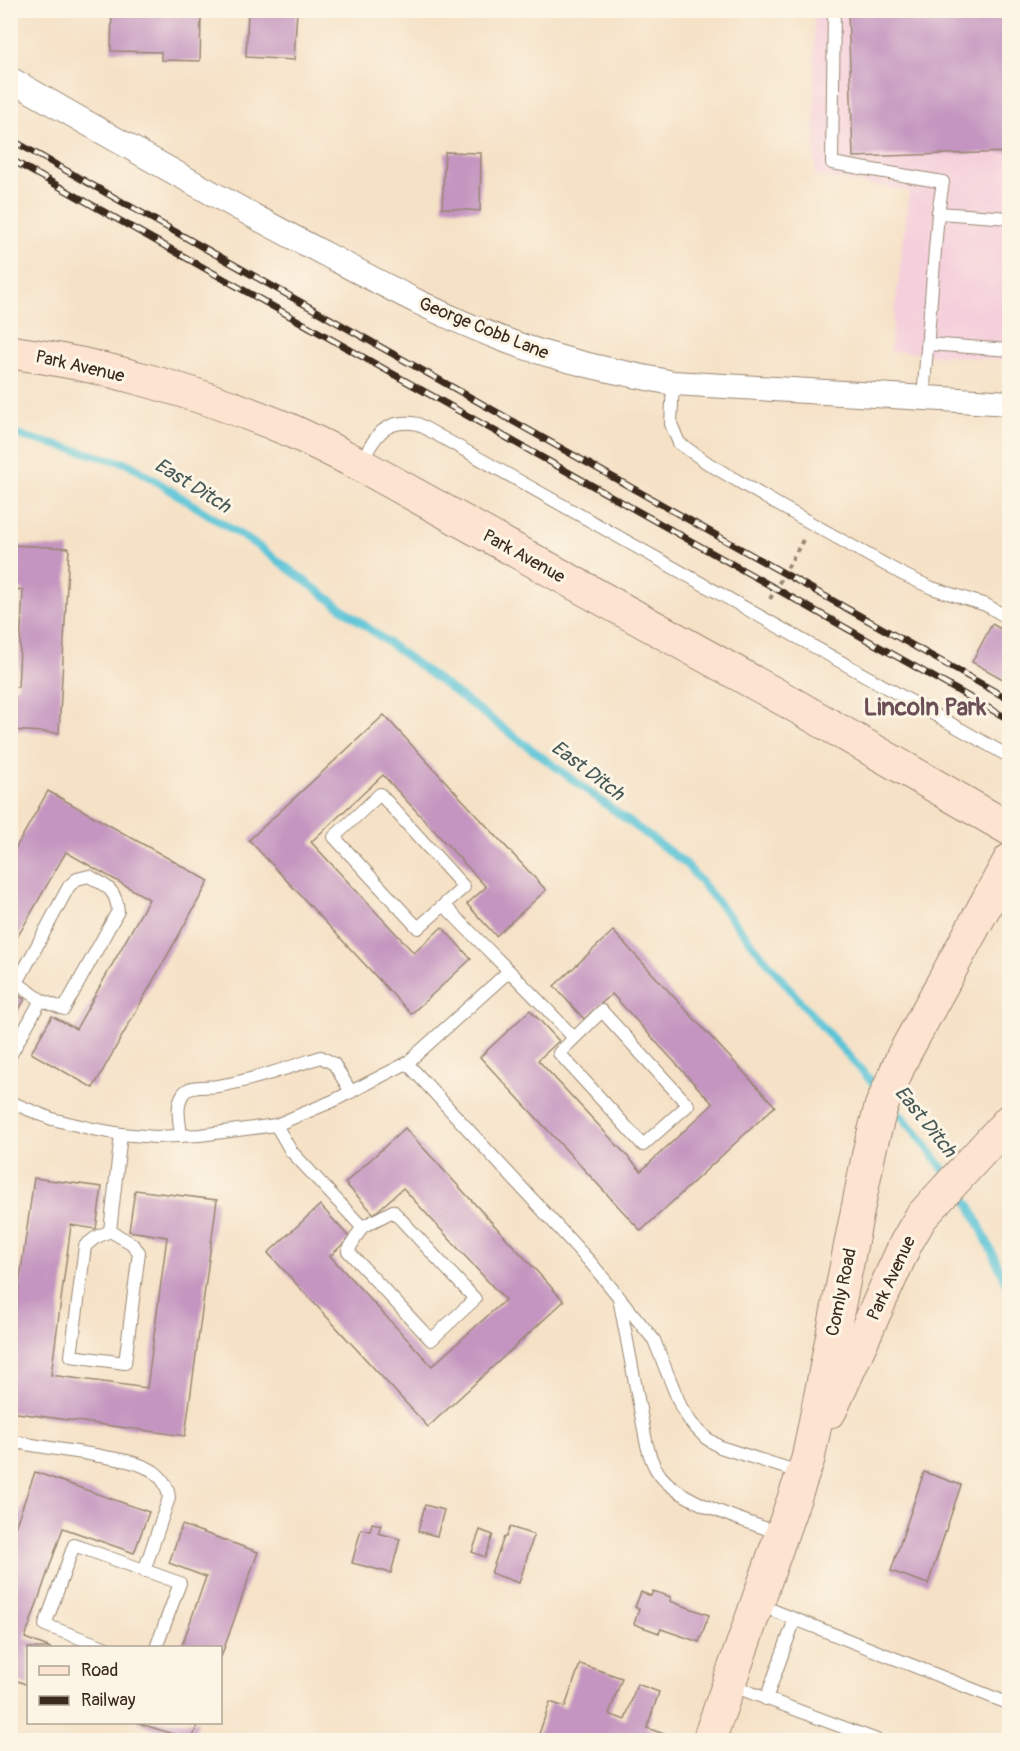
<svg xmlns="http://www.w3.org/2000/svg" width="1020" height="1751" viewBox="0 0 1020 1751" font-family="Pangolin,sans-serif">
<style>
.built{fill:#f5cfdb}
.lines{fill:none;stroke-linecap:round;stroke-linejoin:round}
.stream{stroke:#5bc4d7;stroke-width:8}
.building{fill:#c495c0}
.lane-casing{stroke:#988672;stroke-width:14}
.street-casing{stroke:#988672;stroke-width:26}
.secondary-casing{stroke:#988672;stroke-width:35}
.path{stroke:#988672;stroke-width:4;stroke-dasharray:4.5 4.5;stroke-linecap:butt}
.lane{stroke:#fff;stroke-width:12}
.street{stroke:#fff;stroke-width:24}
.secondary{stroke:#fde4d1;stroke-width:33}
.rail-casing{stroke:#3b2a1e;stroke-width:7}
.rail{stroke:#fcf5e5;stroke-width:4.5;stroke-dasharray:14;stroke-linecap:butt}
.labels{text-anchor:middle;stroke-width:6;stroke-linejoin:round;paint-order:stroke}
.street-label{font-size:18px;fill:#3b2a1e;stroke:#fcf5e5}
.water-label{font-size:20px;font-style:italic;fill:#455856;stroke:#fcf5e5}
.district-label{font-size:24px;font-weight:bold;fill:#6b4f57;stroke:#fcf5e5}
</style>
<rect width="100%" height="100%" fill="#fcf5e5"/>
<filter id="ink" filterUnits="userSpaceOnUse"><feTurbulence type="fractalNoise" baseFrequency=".0167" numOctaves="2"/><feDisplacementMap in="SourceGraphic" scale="12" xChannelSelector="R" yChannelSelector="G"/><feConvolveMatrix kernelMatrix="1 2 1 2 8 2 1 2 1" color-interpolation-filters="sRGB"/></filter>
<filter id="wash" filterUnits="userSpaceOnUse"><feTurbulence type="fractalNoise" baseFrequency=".008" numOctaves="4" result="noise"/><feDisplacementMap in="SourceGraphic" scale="24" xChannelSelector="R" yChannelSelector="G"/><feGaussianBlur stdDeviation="1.35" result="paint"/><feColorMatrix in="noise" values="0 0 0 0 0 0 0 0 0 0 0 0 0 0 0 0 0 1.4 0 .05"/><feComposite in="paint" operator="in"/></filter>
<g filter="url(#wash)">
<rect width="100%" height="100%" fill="#f5e1c6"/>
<polygon class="built" points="814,11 1009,11 1009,361 890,351 909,191 815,176"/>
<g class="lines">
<g class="stream">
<polyline points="10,433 129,464 258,546 685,863 810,1013 880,1091"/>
<polyline points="890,1103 918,1135 949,1177"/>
<polyline points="957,1188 971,1207 1010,1291"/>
</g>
</g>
<g id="blocks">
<g class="building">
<polygon points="112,10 145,10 145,14 201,16 200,61 161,60 161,52 111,51"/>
<polygon points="248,10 297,10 294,60 246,57"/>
<polygon points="848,10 1010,10 1010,152 853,157"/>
<polygon points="445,152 481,153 480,211 442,208"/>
<polygon points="10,545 69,548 59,733 10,730 10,687 18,687 23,590 10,589"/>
<polygon points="992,624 1010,634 1010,683 972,662"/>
<polygon points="384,715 546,890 496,936 467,904 486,887 383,775 311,842 414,953 442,927 471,959 411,1014 249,840"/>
<polygon points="48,791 209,881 93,1088 31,1053 52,1016 76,1029 149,899 66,852 10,950 10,858"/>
<polygon points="613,931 775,1106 641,1231 480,1057 530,1010 559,1041 538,1060 641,1171 713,1104 612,994 584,1019 554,986"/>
<polygon points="10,991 25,999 10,1025"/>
<polygon points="405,1128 564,1301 428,1427 268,1253 320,1205 350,1238 330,1256 432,1366 505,1300 403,1188 374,1214 345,1183"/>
<polygon points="34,1178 102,1187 96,1229 71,1225 51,1375 147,1388 167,1237 129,1231 135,1190 217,1200 185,1436 10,1412 10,1350"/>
<polygon points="35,1472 149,1512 134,1553 63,1528 25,1638 51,1648 28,1648 28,1685 10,1678 10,1541"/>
<polygon points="924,1472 961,1485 928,1584 891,1571"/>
<polygon points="425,1505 444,1510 437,1536 418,1531"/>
<polygon points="372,1523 381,1525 378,1533 400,1539 391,1573 352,1563 361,1529 370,1531"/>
<polygon points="182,1525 258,1552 221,1657 220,1648 181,1648 206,1577 169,1563"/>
<polygon points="510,1527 534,1535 519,1583 491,1573 504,1537 506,1537"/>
<polygon points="480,1530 493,1535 485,1557 472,1552"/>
<polygon points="653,1591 671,1597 670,1601 709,1615 699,1642 661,1629 659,1633 634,1624 639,1609 635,1607 641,1592 651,1596"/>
<polygon points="580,1664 622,1678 609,1714 625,1720 637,1684 659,1692 647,1728 667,1735 665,1740 598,1740 583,1735 581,1740 549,1740 538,1737 550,1702 565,1707"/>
<polygon points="198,1722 192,1740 138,1723 138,1722"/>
</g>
</g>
</g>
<g filter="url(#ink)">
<use href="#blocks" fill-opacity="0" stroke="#988672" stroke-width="1.5"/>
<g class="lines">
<defs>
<g id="lane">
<polyline points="834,10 832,163 943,182 938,213 923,398"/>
<polyline points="938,213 1010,218"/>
<polyline points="928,344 1010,350"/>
<polyline points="673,383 671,424 679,443 709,464 775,503 902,574 932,588 986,605 1010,619"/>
<path d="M361 464C374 438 384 417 418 424L1010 757"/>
<polygon points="380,794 464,887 418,928 334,837"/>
<path d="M89 876C106 886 116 889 118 911L64 1009 41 1000 17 983 69 886 77 879Z"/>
<path d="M444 905C487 950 532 992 574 1038"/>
<polygon points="602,1011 688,1105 643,1145 559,1053"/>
<polyline points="10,1056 41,1000"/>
<polyline points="407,1063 591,1263 654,1340 681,1407 692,1424 706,1438 720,1447 802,1473"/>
<polyline points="10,1102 52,1119 93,1129 121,1134 155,1137 200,1135 276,1125 333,1101 407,1063 508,972"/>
<polyline points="276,1125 291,1151 362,1227"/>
<path d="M181 1136C180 1123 175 1106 183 1094 189 1084 207 1088 218 1086 253 1080 287 1068 321 1057L334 1064 351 1092"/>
<polygon points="393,1211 475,1299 431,1340 348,1251 362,1227"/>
<polygon points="110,1231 131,1243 139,1252 125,1363 71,1356 85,1246 95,1238"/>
<polyline points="110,1231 121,1134"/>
<path d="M619 1298 646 1441C649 1453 652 1465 660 1475 681 1503 747 1521 781 1534"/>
<path d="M10 1441C37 1446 63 1450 89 1454 110 1458 135 1460 153 1471 163 1478 168 1487 169 1498L144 1571"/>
<polyline points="757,1604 1010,1704"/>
<polyline points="107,1648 45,1625 74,1545 180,1583 156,1648"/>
<polyline points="730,1685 877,1740"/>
<polyline points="766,1699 795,1619"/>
</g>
<path id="street" d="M10 79C116 140 221 200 329 256 386 286 442 316 502 339 557 360 616 372 673 383L1010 403"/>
<g id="secondary">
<path d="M10 352C103 364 201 393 287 429 312 440 337 453 361 465L789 702 1010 829"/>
<polyline points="830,1411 906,1243 921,1217 1010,1120"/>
<polyline points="709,1740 808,1459 870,1148 881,1107 903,1056 1010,860"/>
</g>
</defs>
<use href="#lane" class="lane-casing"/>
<use href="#street" class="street-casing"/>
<use href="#secondary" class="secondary-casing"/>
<polyline class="path" points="770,599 803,540"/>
<use href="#lane" class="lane"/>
<use href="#street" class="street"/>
<use href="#secondary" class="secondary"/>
<defs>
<g id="rail">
<polyline points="10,139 1010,700"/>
<polyline points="10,159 1010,720"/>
</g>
</defs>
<use href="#rail" class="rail-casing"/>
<use href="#rail" class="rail"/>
</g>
</g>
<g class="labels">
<g class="street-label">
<text transform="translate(484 328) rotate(22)" y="6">George Cobb Lane</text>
<text transform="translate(80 366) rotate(13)" y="6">Park Avenue</text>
<text transform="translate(524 556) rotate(29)" y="6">Park Avenue</text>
<text transform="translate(891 1278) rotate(-65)" y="6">Park Avenue</text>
<text transform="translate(841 1292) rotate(-78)" y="6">Comly Road</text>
</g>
<g class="water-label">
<text transform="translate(193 485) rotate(32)" y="7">East Ditch</text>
<text transform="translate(588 770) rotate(37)" y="7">East Ditch</text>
<text transform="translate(926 1121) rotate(51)" y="7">East Ditch</text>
</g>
<g class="district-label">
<text x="925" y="715">Lincoln Park</text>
</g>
</g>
<rect width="1020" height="1751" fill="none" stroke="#fcf5e5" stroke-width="36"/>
<rect x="27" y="1646" width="195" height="78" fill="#fcf5e5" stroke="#afa495" stroke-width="1.5"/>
<rect x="39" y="1666" width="30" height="9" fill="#fde4d1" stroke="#afa495" stroke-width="1.5"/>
<text x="81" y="1676" font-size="18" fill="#3b2a1e">Road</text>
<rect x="39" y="1696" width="30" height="9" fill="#3b2a1e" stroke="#afa495" stroke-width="1.5"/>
<text x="81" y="1706" font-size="18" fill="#3b2a1e">Railway</text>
</svg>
